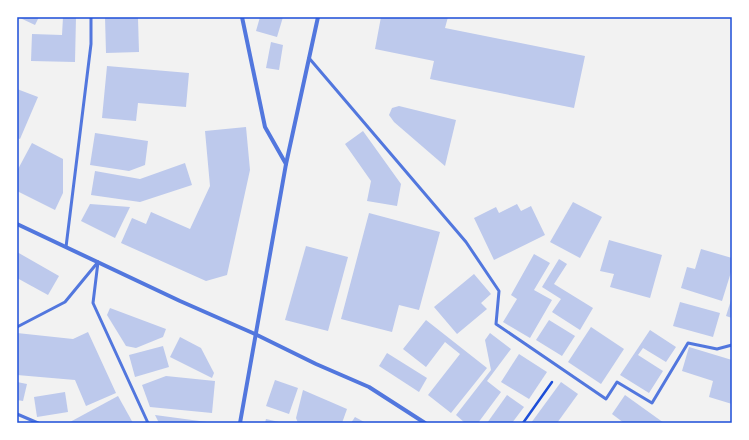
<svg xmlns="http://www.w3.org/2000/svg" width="749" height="440" viewBox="0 0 749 440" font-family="Inter,sans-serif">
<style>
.building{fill:#bdc9ec}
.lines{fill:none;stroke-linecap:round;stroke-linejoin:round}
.path{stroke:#1d4ed8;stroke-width:2.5}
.service{stroke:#5277de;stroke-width:3}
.minor{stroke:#5277de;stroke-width:4}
.neatline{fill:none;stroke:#1d4ed8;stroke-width:1.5}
</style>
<rect width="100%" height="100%" fill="#f2f2f2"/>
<g class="building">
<polygon points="18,17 39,17 35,25"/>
<polygon points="63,17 76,17 75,62 31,61 32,34 62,35"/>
<polygon points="105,17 138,18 139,52 106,53"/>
<polygon points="260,17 283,17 277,37 256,31"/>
<polygon points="381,17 448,17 445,28 585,56 574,108 430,79 434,61 375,49"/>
<polygon points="271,42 283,45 279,70 266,68"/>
<polygon points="107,66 189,73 186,107 138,103 136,121 102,118"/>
<polygon points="17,89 38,97 20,139 17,138"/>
<polygon points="399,106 456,120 445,166 394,122 389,115 392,108"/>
<polygon points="246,127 250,170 227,275 206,281 121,243 132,218 146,224 151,212 190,229 210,186 205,131"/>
<polygon points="363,131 401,184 397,206 367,201 371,181 345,144"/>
<polygon points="95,133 148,141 145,165 129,171 90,165"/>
<polygon points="32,143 63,159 63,193 55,210 17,191 17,171"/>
<polygon points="185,163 192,185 140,202 91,195 95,171 140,179"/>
<polygon points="573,202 602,217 580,258 550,242"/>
<polygon points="90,204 130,207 115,238 81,221"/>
<polygon points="517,204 521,211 531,206 545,235 494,260 474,218 496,207 499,213"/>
<polygon points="369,213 440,232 419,310 399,305 392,332 341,319"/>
<polygon points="609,240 662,255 650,298 610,287 614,274 600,271"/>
<polygon points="306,246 348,257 328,331 285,320"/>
<polygon points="701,249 732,258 732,269 722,301 681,288 687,267 695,269"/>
<polygon points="17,252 59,276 48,295 17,278"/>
<polygon points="534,254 550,263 534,290 552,300 530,338 503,322 517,299 511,295"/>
<polygon points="559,259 567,264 554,284 593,308 580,330 552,312 561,299 542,287"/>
<polygon points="474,274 491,294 481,303 487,309 457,334 434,307"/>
<polygon points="732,297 732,318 726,316"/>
<polygon points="680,302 720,313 713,337 673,326"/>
<polygon points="110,308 166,329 163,337 136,348 126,346 107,315"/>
<polygon points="426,320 487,368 451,413 428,395 460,354 445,342 426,367 403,349"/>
<polygon points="549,320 575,336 562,356 536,340"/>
<polygon points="591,327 624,349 601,384 568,362"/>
<polygon points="650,330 676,347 666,362 643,348 638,355 663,371 649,393 620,375"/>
<polygon points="88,332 116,393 86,406 75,380 17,375 17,333 73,339"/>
<polygon points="490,333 511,349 487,381 501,392 478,423 465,423 456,415 491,370 485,340"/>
<polygon points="180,337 201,348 214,373 212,378 170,357"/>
<polygon points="163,346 169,367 135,377 129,355"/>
<polygon points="689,347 732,360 732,404 709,397 713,381 682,371"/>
<polygon points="387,353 427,378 419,392 379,366"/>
<polygon points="519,354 547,372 529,399 501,382"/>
<polygon points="166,376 215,381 212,413 150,407 142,385"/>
<polygon points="275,380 298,388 289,414 266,406"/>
<polygon points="17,382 27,384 23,401 17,400"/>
<polygon points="561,382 578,394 557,423 531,423"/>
<polygon points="303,390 347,409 342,423 298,423 296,418"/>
<polygon points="65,392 68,412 37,417 34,397"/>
<polygon points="507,395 524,407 512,423 487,423"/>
<polygon points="625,395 664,423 624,423 612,414"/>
<polygon points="118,396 133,423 73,423 70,422"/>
<polygon points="155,415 207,422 207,423 159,423"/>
<polygon points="355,417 366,423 351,423"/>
<polygon points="266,419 279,422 279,423 265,423"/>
</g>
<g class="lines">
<polyline class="path" points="523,423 552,382"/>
<g class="service">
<polyline points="309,58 466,242 499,291 496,324 606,399 617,382 652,403 688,343 717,349 732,345"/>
<polyline points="66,247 91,44 91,17"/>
<polyline points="98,262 93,303 148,423"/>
<polyline points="17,327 65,302 98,262"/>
<polyline points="17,414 38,423"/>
</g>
<g class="minor">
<polyline points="242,17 265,127 286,164"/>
<polyline points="17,224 180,301 255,334 316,364 369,387 425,423"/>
<polyline points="240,423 286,164 318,17"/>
</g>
</g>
<rect width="749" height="440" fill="none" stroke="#ffffff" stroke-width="36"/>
<rect x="18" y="18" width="713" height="404" class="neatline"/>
</svg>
